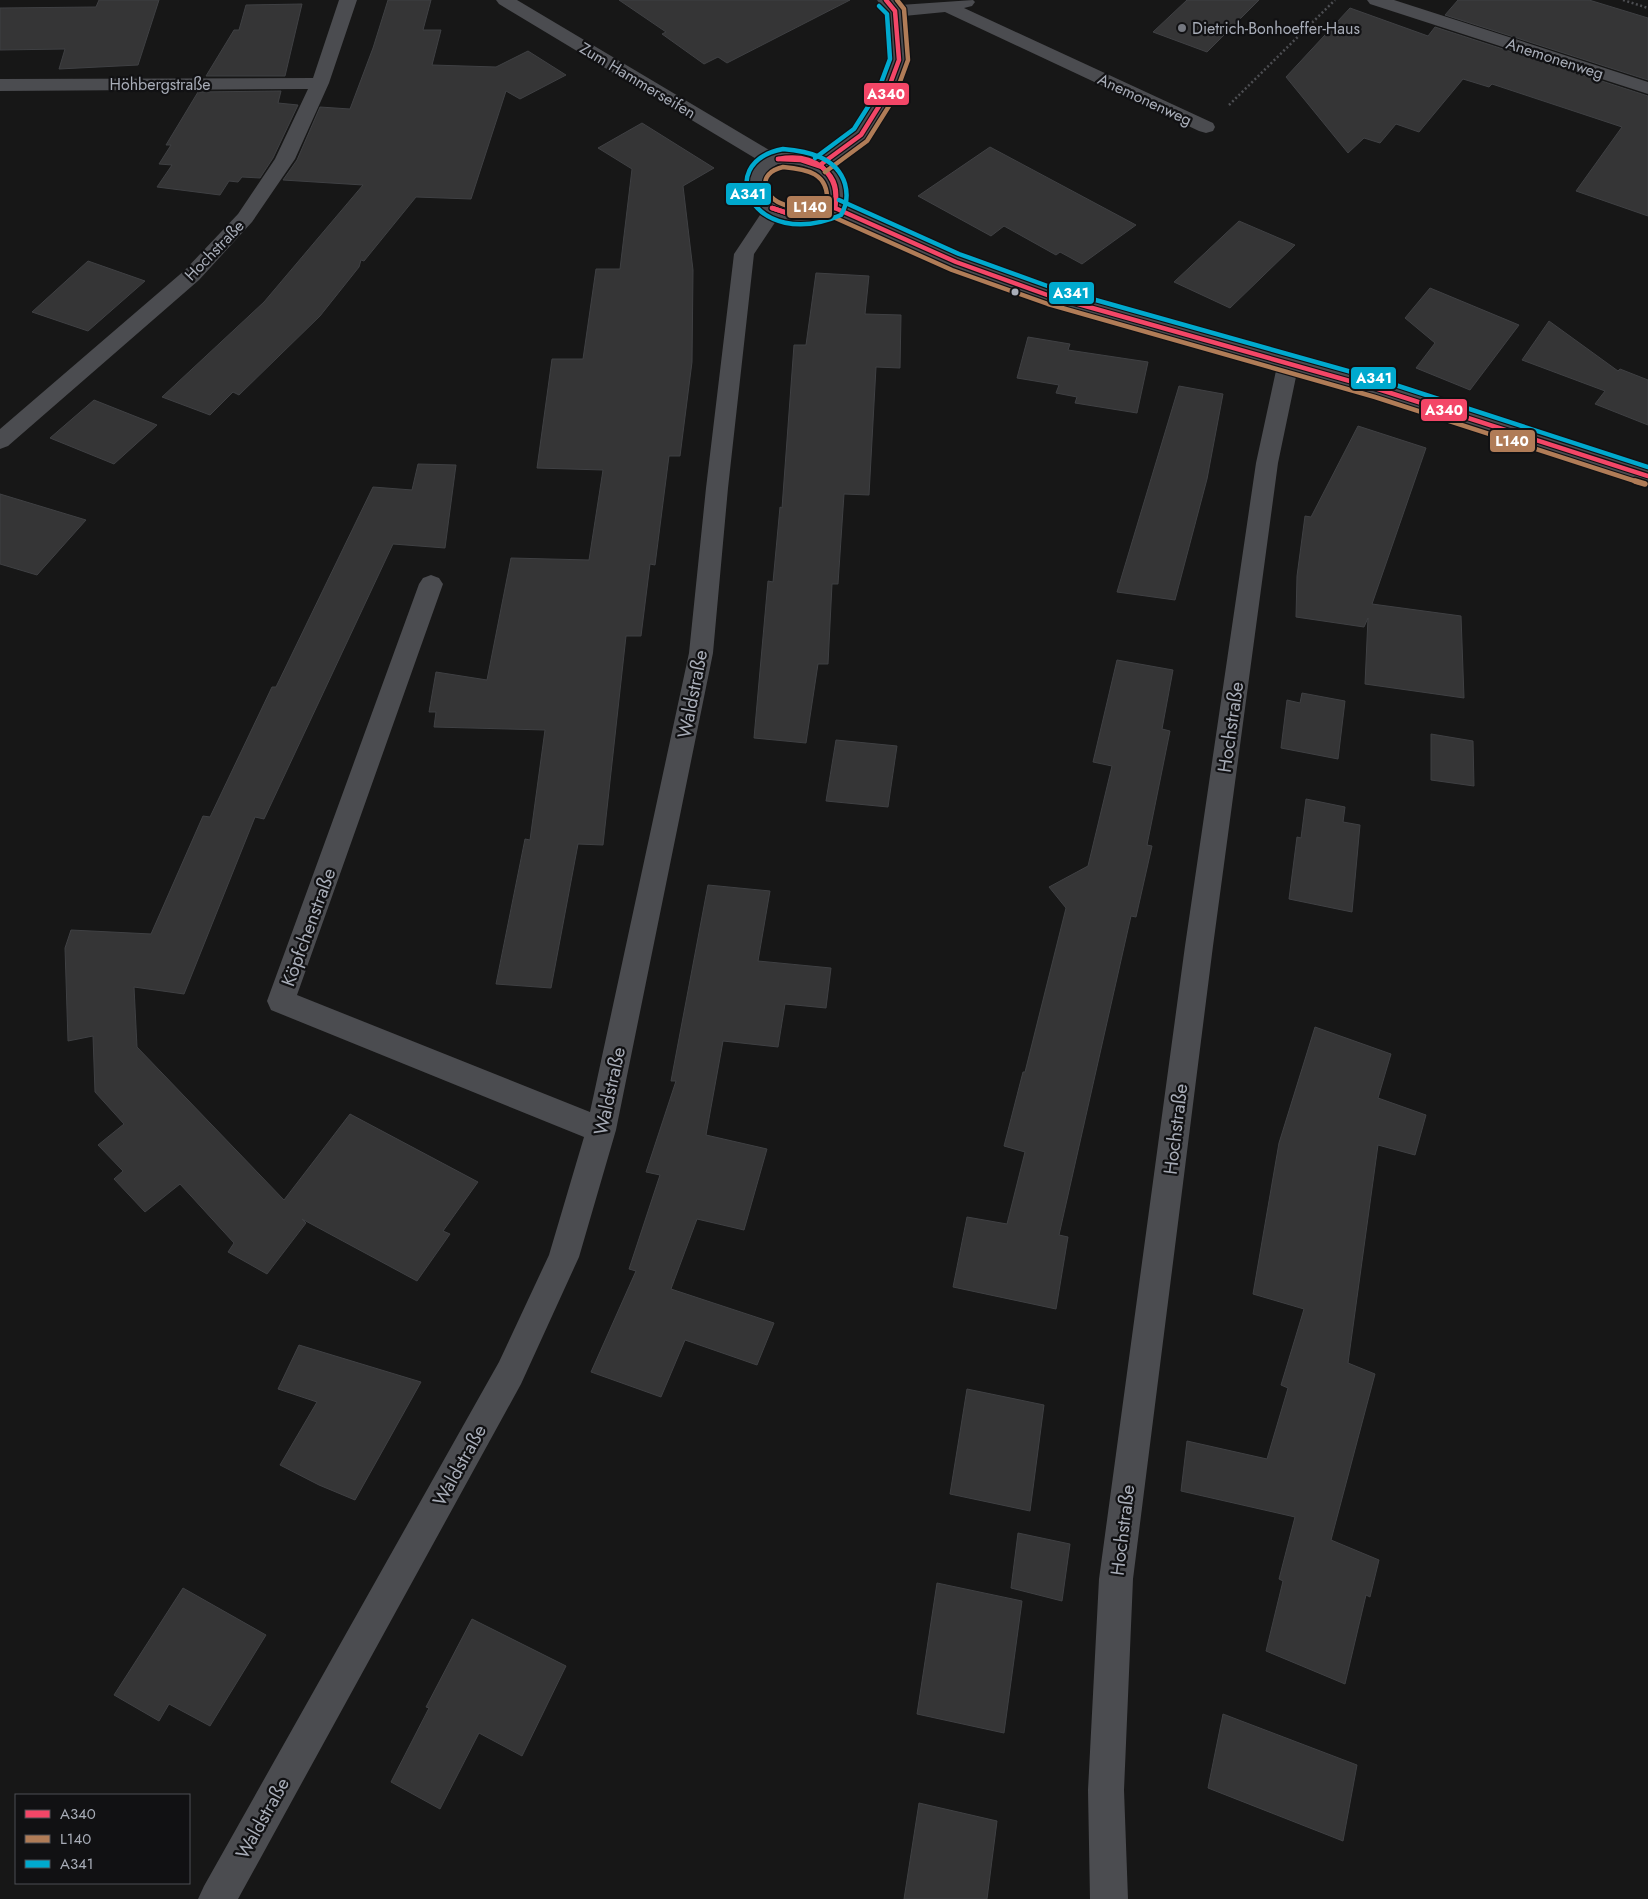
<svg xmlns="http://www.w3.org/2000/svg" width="1648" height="1899" viewBox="0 0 1648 1899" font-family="Jost,sans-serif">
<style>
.building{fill:#353536;stroke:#3f4043}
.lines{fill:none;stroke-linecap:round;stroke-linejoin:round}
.path{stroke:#4d4e52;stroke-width:2.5;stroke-dasharray:2 2.5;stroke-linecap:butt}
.street{fill:#4b4c50;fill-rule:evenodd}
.bus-1-casing{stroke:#111113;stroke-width:7}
.bus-2-far1-casing{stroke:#111113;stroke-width:7}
.bus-2-casing{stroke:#111113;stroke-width:9}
.bus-3-casing{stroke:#111113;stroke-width:7}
.bus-1{stroke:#f34667;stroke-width:4.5}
.bus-2-far1{stroke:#b07c57;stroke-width:4.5}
.bus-2{stroke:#b07c57;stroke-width:5.5}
.bus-3{stroke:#00a9ce;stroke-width:4.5}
.poi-dot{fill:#757880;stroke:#111113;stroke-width:2}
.bus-dot{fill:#a8adb8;stroke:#111113;stroke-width:2}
.labels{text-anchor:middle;stroke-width:4.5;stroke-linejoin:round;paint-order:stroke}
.far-poi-label{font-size:16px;fill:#a8adb8;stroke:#111113;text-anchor:start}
.far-street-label{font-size:16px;fill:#a8adb8;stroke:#111113}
.street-label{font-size:19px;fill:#a8adb8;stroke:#111113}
.line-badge{stroke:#111113;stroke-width:2}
.badge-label{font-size:14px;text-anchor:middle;font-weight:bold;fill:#fff}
</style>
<rect width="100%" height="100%" fill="#171717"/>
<g class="building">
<polygon points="99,0 159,0 138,65 59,69 65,49 0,50 0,8 96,7"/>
<polygon points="388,0 431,0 423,30 441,30 432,65 496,67 528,51 566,75 520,99 506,91 471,199 416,197 364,261 361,260 359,267 320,316 239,395 233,392 210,415 162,397 264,302 363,185 283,180 297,160 320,107 350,109 373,48"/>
<polygon points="619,0 850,0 727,63 718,57 704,64 662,34 666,32"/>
<polygon points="1187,0 1259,0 1207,52 1153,32"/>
<polygon points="1458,0 1589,0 1648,18 1648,80 1445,15"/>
<polygon points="302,4 285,76 206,76 234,30 239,30 246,5"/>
<polygon points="1350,8 1428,36 1435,27 1648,96 1648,216 1576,191 1622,127 1492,84 1489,87 1463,79 1419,132 1396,124 1380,143 1364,138 1348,153 1286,77"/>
<polygon points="281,91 278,103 298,105 273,158 260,178 242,177 238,182 229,181 220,195 157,187 172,165 159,164 171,145 166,145 198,92"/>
<polygon points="642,123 714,168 683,186 693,270 692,362 680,456 669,456 655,565 650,564 641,636 626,636 603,845 578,844 551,988 496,984 525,839 530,840 545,730 434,727 436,712 429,712 436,672 487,680 511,558 589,560 603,470 537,468 552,359 583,359 596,269 620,269 632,169 598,148"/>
<polygon points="990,147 1136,225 1082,264 1060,252 1056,255 1004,226 991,236 918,196"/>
<polygon points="1239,221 1295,245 1230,308 1174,282"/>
<polygon points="88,261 145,281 88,331 32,312"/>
<polygon points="816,273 869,276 865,314 901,315 900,368 876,367 869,495 844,494 838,584 832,584 828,664 818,664 806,743 754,738 768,581 773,582 780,507 782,508 794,345 806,345"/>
<polygon points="1430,288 1519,325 1470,390 1416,368 1435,343 1405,318"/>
<polygon points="1549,321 1618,371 1620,369 1648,380 1648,425 1595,404 1605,391 1522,360"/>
<polygon points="1028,337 1070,344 1068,350 1148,362 1137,413 1075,403 1077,397 1056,393 1059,385 1017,378"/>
<polygon points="1179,386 1223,394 1207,479 1175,600 1117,592"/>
<polygon points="94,400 157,425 114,464 50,438"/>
<polygon points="1358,426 1426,448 1372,604 1461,616 1464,698 1365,684 1368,618 1364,627 1296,617 1297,576 1305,516 1311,517"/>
<polygon points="418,464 456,465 445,548 393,544 264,819 255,817 184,994 134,987 137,1047 284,1200 350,1114 478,1182 443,1231 450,1234 417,1281 302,1219 306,1223 267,1274 228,1252 234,1243 180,1184 145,1212 114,1179 123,1171 98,1145 124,1124 95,1092 93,1036 68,1041 65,948 71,930 151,934 203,816 210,817 272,687 276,687 373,487 412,490"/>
<polygon points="0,494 86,520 37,575 0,564"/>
<polygon points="1117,660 1173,670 1162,729 1170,731 1147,845 1152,846 1136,917 1131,916 1059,1235 1068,1237 1056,1309 953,1287 967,1217 1007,1224 1025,1152 1004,1146 1023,1072 1025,1072 1066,908 1049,887 1088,866 1112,766 1093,762"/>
<polygon points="1302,693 1345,701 1338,759 1281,748 1287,700 1300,703"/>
<polygon points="1431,734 1473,741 1474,786 1431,780"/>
<polygon points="836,740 897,746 888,807 826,801"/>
<polygon points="1306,799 1345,807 1343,822 1360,825 1352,912 1289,899 1297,837 1301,838"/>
<polygon points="708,885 770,891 758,961 831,968 826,1008 785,1004 778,1047 723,1041 706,1135 767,1149 744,1230 697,1219 671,1289 774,1323 757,1365 685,1340 661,1397 591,1372 636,1271 629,1269 660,1175 646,1172 676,1081 671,1081"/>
<polygon points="1315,1027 1391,1054 1378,1098 1426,1115 1415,1155 1378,1145 1348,1363 1375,1374 1331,1540 1379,1560 1370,1597 1366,1595 1345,1684 1266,1651 1283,1581 1279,1579 1295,1517 1181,1491 1187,1441 1267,1459 1288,1388 1281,1385 1304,1309 1253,1294 1279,1143"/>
<polygon points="299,1345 421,1382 355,1500 319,1485 280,1465 317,1402 278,1389"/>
<polygon points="967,1389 1044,1405 1030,1511 950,1494"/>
<polygon points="1018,1533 1070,1544 1062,1601 1011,1588"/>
<polygon points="937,1583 1022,1601 1004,1733 917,1714"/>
<polygon points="183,1588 266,1635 210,1726 169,1704 159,1721 114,1695"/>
<polygon points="472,1619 566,1666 522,1756 479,1733 440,1809 391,1782 429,1708 426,1707"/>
<polygon points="1223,1714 1357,1765 1343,1841 1208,1788"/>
<polygon points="919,1803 997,1821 987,1899 904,1899"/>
</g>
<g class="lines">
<g class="path">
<polyline points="1623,0 1648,8"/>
<polyline points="1229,105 1335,0"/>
</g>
<g class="street">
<polygon points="339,0 357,0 329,83 295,159 252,222 199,280 8,446 0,449 0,429 185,270 238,214 275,159 308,89 0,91 0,79 313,78"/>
<path d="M496 0H517L774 153H794L817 158 854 131 877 95 890 60 886 12 877 0H895L900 5 973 0 975 2 972 6 964 8 1213 123 1215 127 1213 131 1206 133 1199 131 945 12 904 16 908 60 895 95 868 139 832 165C845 177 849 188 845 205L963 258 1058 291 1385 384 1648 468V484L1461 422 1297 372 1278 463 1213 946 1133 1579 1124 1790 1128 1899H1090L1088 1790 1099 1579 1185 946 1256 463 1277 366 1121 324 1004 288 949 267 835 215 808 223 778 218 754 254 728 488 713 653 616 1130 579 1257 521 1384 238 1899H198L204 1886 499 1362 549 1255 584 1137 271 1010 267 1001 419 584 423 578 431 575 439 578 443 584 297 995 590 1112 689 653 706 488 734 254 762 212C743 199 743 177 758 160L499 4ZM778 164C806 162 833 172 826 205 806 214 765 213 766 183 766 174 771 168 778 164Z"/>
<polygon points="1367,0 1394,0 1648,82 1648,94 1370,4"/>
</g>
<defs>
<g id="bus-1">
<path d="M778 159C794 156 809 157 822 167"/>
<polyline points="778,159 801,160 822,167"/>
<polyline points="820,165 861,135 886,95 899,60 895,11 886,0"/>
<path d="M822 167C836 179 838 190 835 208"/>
<path d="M822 167C835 180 837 191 835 208"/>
<polyline points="772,208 790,214 821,214"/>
<polyline points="772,208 796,216 821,214"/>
<polyline points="835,208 956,262 1050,296 1378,389 1648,476"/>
</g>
<g id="bus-2-far1">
<path d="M783 167C807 169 829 173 827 202 814 207 799 210 785 205 762 198 756 173 783 167Z"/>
<polyline points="825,172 867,141 894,98 908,60 904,9 897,0"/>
<polyline points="831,216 952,270 1048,304 1375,397 1638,482"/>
</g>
<polyline id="bus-2" points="1635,481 1645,484"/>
<g id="bus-3">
<path d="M783 149C807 151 837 157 845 184 848 195 847 205 841 215 754 253 711 163 783 149Z"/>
<polyline points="815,158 854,129 878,91 890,59 887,14 879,6"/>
<polyline points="839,200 959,254 1053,288 1380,380 1648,467"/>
</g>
</defs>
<use href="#bus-1" class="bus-1-casing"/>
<use href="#bus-2-far1" class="bus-2-far1-casing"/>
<use href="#bus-2" class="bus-2-casing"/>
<use href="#bus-3" class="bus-3-casing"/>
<use href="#bus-1" class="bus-1"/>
<use href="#bus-2-far1" class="bus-2-far1"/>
<use href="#bus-2" class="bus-2"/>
<use href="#bus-3" class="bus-3"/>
</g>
<circle class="poi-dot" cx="1182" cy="28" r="5"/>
<circle class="bus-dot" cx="1015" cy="292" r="4.5"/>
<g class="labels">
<g class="far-poi-label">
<text x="1192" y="34">Dietrich-Bonhoeffer-Haus</text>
</g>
<g class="far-street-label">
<text transform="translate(1555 58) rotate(18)" y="6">Anemonenweg</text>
<text transform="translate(638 80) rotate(31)" y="6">Zum Hammerseifen</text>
<text x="160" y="90">Höhbergstraße</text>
<text transform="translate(1145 99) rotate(25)" y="6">Anemonenweg</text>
<text transform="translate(214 250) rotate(-46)" y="6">Hochstraße</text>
</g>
<g class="street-label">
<text transform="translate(692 694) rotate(-79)" y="7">Waldstraße</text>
<text transform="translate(1230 727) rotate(-82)" y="7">Hochstraße</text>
<text transform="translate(308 927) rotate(-70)" y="7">Köpfchenstraße</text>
<text transform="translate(609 1091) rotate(-78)" y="7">Waldstraße</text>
<text transform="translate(1175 1129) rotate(-83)" y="7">Hochstraße</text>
<text transform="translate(459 1465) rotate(-61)" y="7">Waldstraße</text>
<text transform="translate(1122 1530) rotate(-83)" y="7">Hochstraße</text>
<text transform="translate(262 1818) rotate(-61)" y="7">Waldstraße</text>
</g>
</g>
<g class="line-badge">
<rect x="863" y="82" width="47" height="24" rx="5" fill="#f34667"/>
<rect x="725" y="182" width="47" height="24" rx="5" fill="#00a9ce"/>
<rect x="786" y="195" width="47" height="24" rx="5" fill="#b07c57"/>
<rect x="1048" y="281" width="47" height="24" rx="5" fill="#00a9ce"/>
<rect x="1350" y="366" width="47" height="24" rx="5" fill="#00a9ce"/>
<rect x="1420" y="398" width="48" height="24" rx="5" fill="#f34667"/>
<rect x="1489" y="429" width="47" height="24" rx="5" fill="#b07c57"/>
</g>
<g class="badge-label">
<text x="886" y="99">A340</text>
<text x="748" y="199">A341</text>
<text x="810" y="212">L140</text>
<text x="1071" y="298">A341</text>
<text x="1374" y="383">A341</text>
<text x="1444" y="415">A340</text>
<text x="1512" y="446">L140</text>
</g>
<rect x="15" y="1794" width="175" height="90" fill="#111113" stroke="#4d4f55"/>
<rect x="25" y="1810" width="25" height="8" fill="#f34667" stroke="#4d4f55"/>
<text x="60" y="1819" font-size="15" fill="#a8adb8">A340</text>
<rect x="25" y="1835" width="25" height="8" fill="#b07c57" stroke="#4d4f55"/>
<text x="60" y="1844" font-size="15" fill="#a8adb8">L140</text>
<rect x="25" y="1860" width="25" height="8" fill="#00a9ce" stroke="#4d4f55"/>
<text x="60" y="1869" font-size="15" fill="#a8adb8">A341</text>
</svg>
